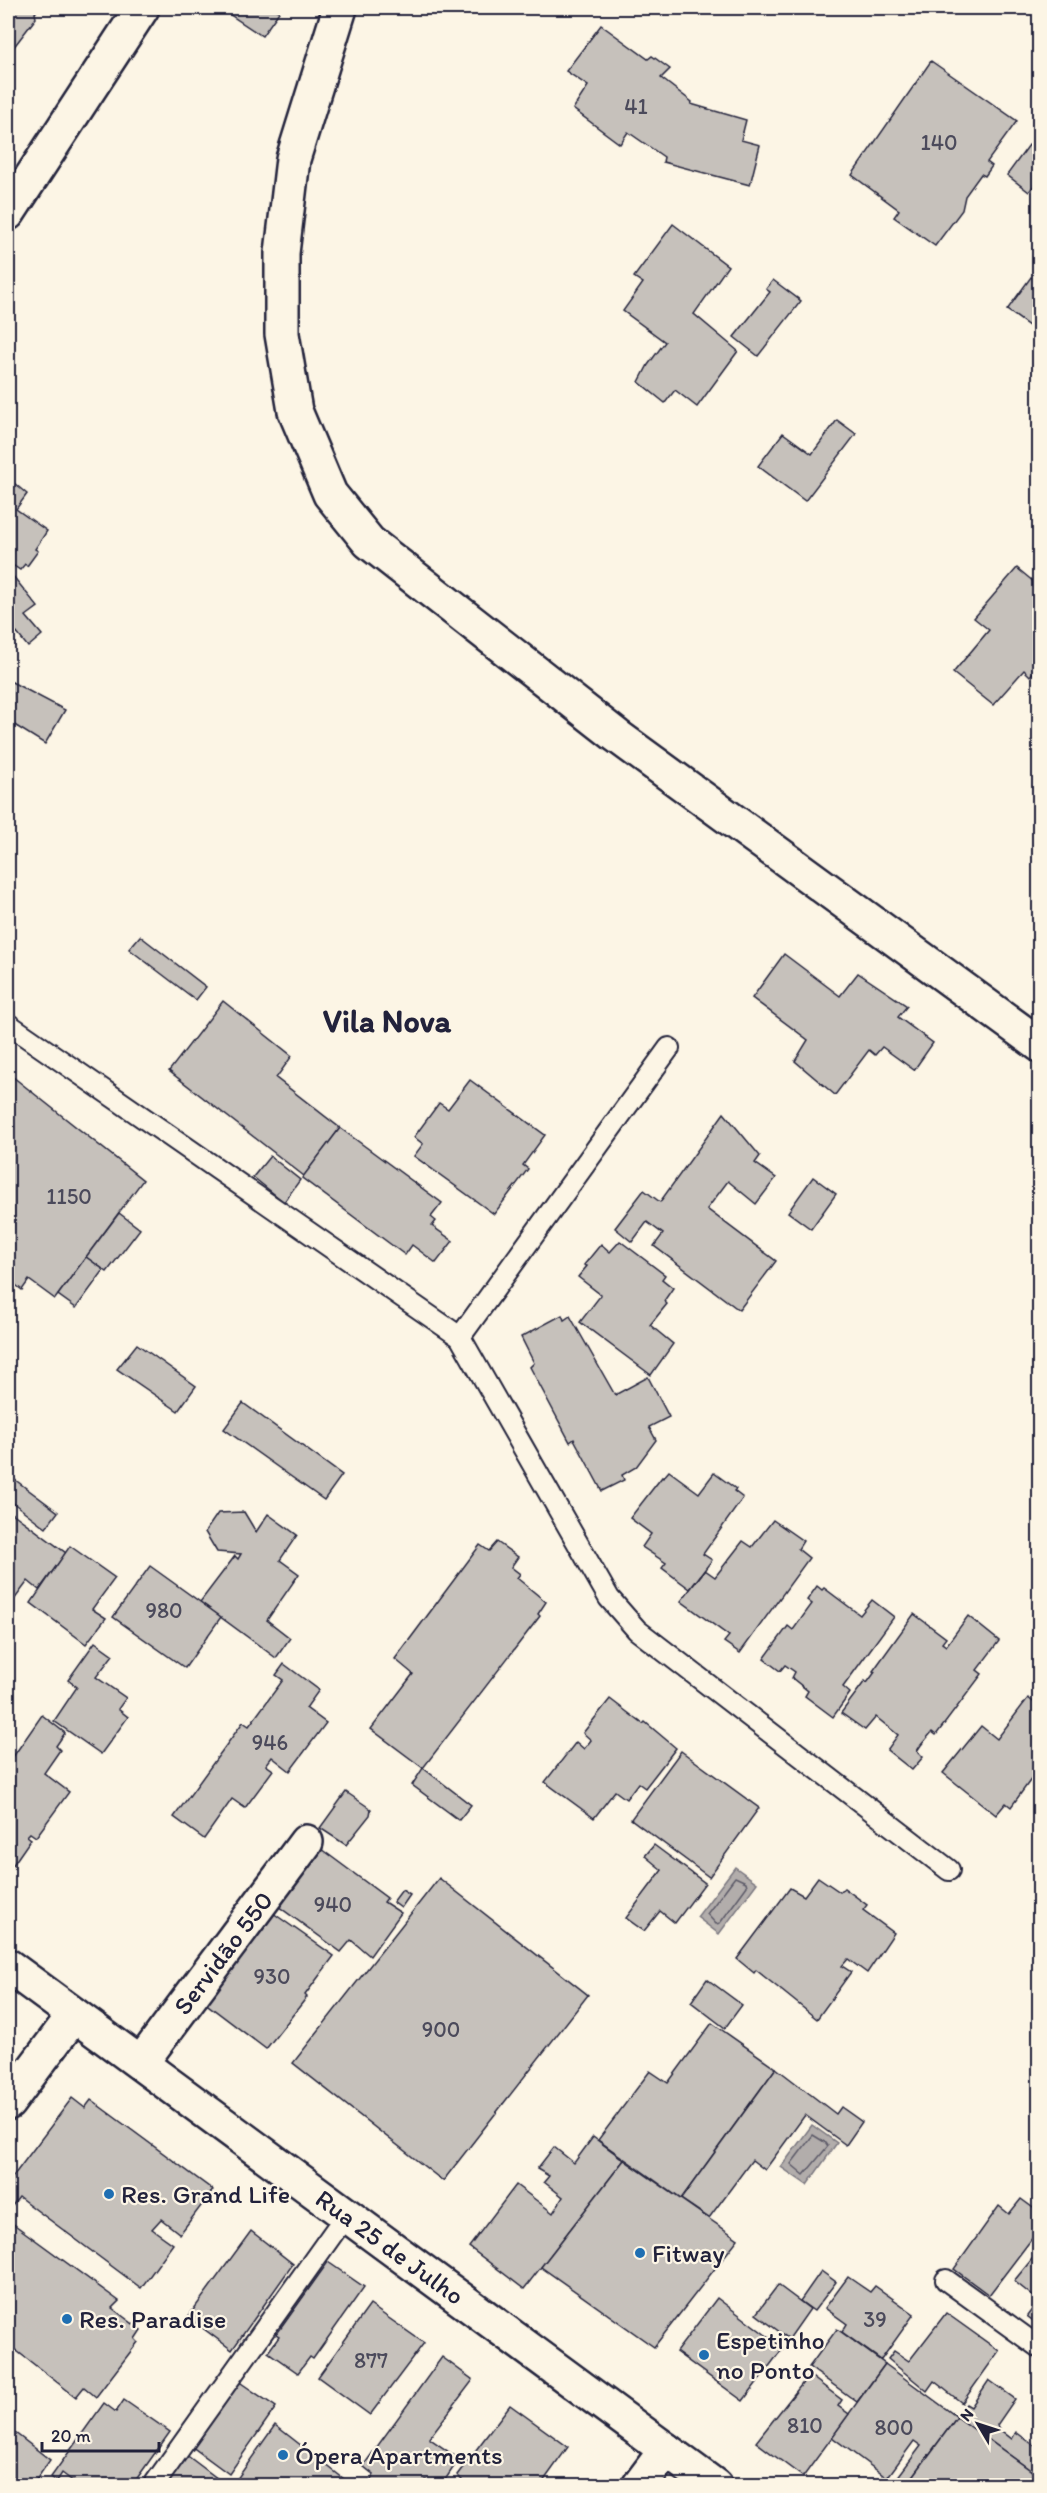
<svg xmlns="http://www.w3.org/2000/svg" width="1047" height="2493" viewBox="0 0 1047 2493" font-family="Itim,sans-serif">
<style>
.water{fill:#b2adab;stroke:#78757e;stroke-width:1.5}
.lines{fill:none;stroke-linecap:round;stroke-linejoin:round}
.shore{stroke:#5c5a68;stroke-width:1.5}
.building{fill:#c6c1bb;stroke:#22223b;stroke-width:1.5}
.service-casing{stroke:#22223b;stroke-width:24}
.minor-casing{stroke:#22223b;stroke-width:38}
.tertiary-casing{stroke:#22223b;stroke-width:38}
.secondary-casing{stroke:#22223b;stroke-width:38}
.primary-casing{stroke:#22223b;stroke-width:38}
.service{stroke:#fcf5e5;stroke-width:20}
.minor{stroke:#fcf5e5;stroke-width:33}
.tertiary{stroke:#fcf5e5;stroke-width:33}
.secondary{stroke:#fcf5e5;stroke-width:33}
.primary{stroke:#fcf5e5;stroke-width:33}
.poi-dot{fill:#1f6fb2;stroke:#fcf5e5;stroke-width:2}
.labels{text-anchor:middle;stroke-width:4.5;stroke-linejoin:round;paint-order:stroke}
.number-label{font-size:22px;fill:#4b4a5b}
.street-label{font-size:26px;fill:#22223b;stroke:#fcf5e5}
.poi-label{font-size:26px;fill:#22223b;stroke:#fcf5e5;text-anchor:start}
.district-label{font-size:32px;font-weight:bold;fill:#22223b;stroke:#fcf5e5}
</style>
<rect width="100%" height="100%" fill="#fcf5e5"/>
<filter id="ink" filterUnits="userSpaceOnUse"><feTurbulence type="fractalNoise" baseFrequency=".0167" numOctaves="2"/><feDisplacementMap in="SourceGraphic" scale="12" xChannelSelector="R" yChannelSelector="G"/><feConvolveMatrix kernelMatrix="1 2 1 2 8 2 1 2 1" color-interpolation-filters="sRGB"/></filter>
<g filter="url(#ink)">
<g class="water">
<polygon points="735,1867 757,1883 719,1934 697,1917"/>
<polygon points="812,2125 837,2143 807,2185 781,2167"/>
</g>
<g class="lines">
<g class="shore">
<polygon points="735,1877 746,1882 747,1886 720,1923 716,1924 707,1914"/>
<polygon points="813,2135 826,2143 828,2146 804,2175 791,2164"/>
</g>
</g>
<g class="building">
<polygon points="8,8 39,8 35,13 36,18 13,48 8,48"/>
<polygon points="229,8 276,8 279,12 262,36 226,12"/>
<polygon points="601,25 648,59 652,56 670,69 661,78 692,102 691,104 746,120 741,140 760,145 750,185 663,162 664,157 628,132 620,144 573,109 588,86 566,71"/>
<polygon points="931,61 1017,121 987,162 992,166 985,176 981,174 965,196 962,210 935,246 894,217 899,210 852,175"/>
<polygon points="1029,145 1040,152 1040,177 1029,192 1007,175"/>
<polygon points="673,224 728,266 694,314 738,351 697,407 675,390 665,403 639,382 648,365 665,342 623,311 643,283 634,277"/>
<polygon points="1031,277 1040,284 1040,334 1007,310"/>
<polygon points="773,280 801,301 758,356 734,337 770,292 766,289"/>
<polygon points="837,420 856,434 805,501 758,466 783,433 812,454"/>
<polygon points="8,478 27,494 16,509 47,531 35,549 38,551 27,566 25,564 20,570 8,562"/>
<polygon points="1017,568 1040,587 1040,665 1030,676 1024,670 993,705 953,673 989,630 974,618"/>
<polygon points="12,575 38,607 26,616 42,635 28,647 8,622 8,579"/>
<polygon points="8,680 65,710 45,744 8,721"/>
<polygon points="140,936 206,987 196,1000 129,949"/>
<polygon points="784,954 840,996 858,973 907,1006 898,1017 933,1043 914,1070 882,1047 875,1055 869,1050 835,1095 795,1061 808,1040 752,998"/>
<polygon points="223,1001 292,1056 276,1078 340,1128 304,1176 169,1071"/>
<polygon points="8,1073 143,1180 55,1299 29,1280 22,1290 8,1279"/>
<polygon points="470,1080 545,1135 523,1165 528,1169 494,1214 414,1156 423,1144 414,1137 439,1103 448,1109"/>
<polygon points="724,1113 760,1156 755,1163 776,1178 756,1204 728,1181 707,1209 776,1261 739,1310 654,1246 663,1234 647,1222 632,1242 615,1228 644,1190 660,1202"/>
<polygon points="340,1128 442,1203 431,1217 436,1221 432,1226 453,1241 436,1263 412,1245 405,1255 302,1178"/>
<polygon points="270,1156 300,1180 284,1202 253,1177"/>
<polygon points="813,1177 836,1194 811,1229 788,1212"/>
<polygon points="119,1213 140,1229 107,1272 86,1257"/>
<polygon points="620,1241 665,1275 662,1279 673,1288 664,1301 667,1304 650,1325 673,1344 651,1375 580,1322 601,1295 578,1277 587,1266 584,1265 601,1244 610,1252"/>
<polygon points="86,1257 104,1270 76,1308 58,1295"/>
<polygon points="562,1315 564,1320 570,1316 615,1395 648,1377 669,1417 649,1427 656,1440 636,1467 622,1475 624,1480 602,1491 574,1439 570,1442 530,1367 534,1363 521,1337"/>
<polygon points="137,1344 196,1386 178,1411 117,1369"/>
<polygon points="243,1403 342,1475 324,1500 224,1429"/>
<polygon points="669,1471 699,1493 714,1473 736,1489 734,1491 743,1498 703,1554 712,1560 690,1589 662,1568 666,1563 642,1547 651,1534 630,1518 662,1477 663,1478"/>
<polygon points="10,1476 58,1512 46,1528 8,1499 8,1479"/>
<polygon points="8,1510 66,1553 39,1590 28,1581 8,1608"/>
<polygon points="244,1512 256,1532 268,1514 297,1535 280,1560 299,1574 267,1620 290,1638 276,1658 200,1602 235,1556 238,1559 241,1554 217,1552 205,1532 218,1513"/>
<polygon points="773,1520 803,1541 798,1549 809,1558 740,1653 724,1642 729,1636 681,1601 705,1570 715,1577 743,1541 752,1547"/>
<polygon points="497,1542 518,1557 511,1567 520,1574 517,1578 546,1602 538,1614 540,1616 423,1768 371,1729 413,1674 395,1659 480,1545 489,1551"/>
<polygon points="70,1546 115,1578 92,1609 106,1618 86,1644 31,1603"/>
<polygon points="150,1566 221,1617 185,1668 113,1617"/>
<polygon points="817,1586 822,1590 824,1588 860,1615 872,1600 894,1617 843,1687 850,1693 833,1717 805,1696 808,1691 792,1678 795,1672 785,1665 780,1671 764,1659 788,1626 793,1630 812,1604 807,1600"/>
<polygon points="914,1614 946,1638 942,1643 946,1646 968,1616 999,1641 977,1670 982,1674 936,1735 932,1732 921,1745 917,1751 923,1757 912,1770 887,1750 898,1735 876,1717 865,1730 841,1713 865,1681 867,1683 875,1672 873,1671"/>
<polygon points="95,1642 113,1655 96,1677 126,1698 118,1709 128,1717 101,1754 54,1721 77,1687 68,1680"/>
<polygon points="284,1664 319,1690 306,1708 326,1723 290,1771 272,1757 266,1765 273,1770 245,1808 232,1799 204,1839 174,1817 243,1722 249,1726 283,1680 276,1675"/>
<polygon points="1028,1698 1040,1707 1040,1783 1032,1778 1011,1807 1006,1803 996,1815 943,1773 981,1726 997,1739"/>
<polygon points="610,1699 643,1724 645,1722 676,1748 645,1788 638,1783 626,1799 615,1791 594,1818 545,1782 576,1742 584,1749 591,1740 583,1733"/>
<polygon points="42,1715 65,1733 56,1746 60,1750 44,1773 69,1792 36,1837 30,1833 27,1836 31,1839 8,1872 8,1764"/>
<polygon points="681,1751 759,1808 709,1877 631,1819"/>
<polygon points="423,1768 471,1805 459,1820 412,1785"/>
<polygon points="346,1792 371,1809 370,1815 346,1845 320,1828"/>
<polygon points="654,1845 705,1883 675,1923 660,1911 644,1931 626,1918 662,1870 645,1856"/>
<polygon points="321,1849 387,1898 384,1902 401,1913 370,1956 351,1940 341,1952 278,1906"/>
<polygon points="818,1877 840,1892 844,1888 867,1905 863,1910 894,1933 867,1973 848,1959 842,1966 851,1972 817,2019 756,1970 754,1973 737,1959 790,1888 804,1896"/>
<polygon points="439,1878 588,1995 443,2181 293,2063"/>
<polygon points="402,1890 410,1895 401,1908 393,1902"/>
<polygon points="273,1913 334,1956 305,1995 307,1997 266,2049 204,2002"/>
<polygon points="707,1979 742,2005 725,2028 691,2002"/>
<polygon points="712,2023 776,2068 681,2199 598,2140 650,2071 668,2083"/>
<polygon points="776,2068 836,2114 841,2107 862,2122 846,2145 805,2115 765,2170 752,2160 709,2218 681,2199"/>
<polygon points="72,2098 85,2108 91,2100 213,2190 180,2234 161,2219 152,2229 173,2244 141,2288 19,2197 8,2211 8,2183"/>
<polygon points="593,2137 624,2160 524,2289 469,2247 516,2185 553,2213 563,2197 544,2182 549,2176 537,2169 554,2147 574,2163"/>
<polygon points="624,2160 738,2239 654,2347 541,2267"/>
<polygon points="1021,2199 1040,2213 1040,2228 989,2295 954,2269 999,2206 1009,2214"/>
<polygon points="8,2220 119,2301 112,2308 141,2330 135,2339 138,2342 96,2397 84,2387 76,2397 9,2345 8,2348"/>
<polygon points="251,2231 293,2264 232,2350 188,2317"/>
<polygon points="1032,2259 1040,2264 1040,2289 1034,2297 1014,2281"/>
<polygon points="328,2262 364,2287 313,2359 310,2357 298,2373 268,2352 279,2337 276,2335"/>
<polygon points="821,2271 836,2282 814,2311 800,2301"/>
<polygon points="848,2277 870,2292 875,2286 914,2314 881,2360 842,2332 847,2324 825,2308"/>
<polygon points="778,2285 810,2309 789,2339 756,2314"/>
<polygon points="717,2298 783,2348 743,2401 676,2352"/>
<polygon points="1040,2299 1040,2326 1027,2316"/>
<polygon points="370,2305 424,2343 370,2415 318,2377"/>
<polygon points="946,2313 999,2351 962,2403 934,2381 927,2391 888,2359 894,2351 909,2361"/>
<polygon points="837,2329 885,2364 857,2402 809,2367"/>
<polygon points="442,2357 473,2380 429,2438 459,2459 441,2486 434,2486 426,2480 422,2486 367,2486 374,2475 363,2466"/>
<polygon points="885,2364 957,2417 906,2486 891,2486 921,2446 914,2441 887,2478 832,2437"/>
<polygon points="809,2375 842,2400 838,2406 849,2414 803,2477 756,2442"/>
<polygon points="989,2380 1015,2399 997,2425 998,2428 1012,2439 1016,2432 1040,2450 1040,2477 957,2417 966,2404 971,2407"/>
<polygon points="238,2381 276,2407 229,2474 191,2446"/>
<polygon points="124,2400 170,2432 133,2484 135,2486 79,2486 62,2473 57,2481 51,2477 104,2403 116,2412"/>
<polygon points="510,2405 568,2447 540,2486 458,2486 462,2480 457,2475"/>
<polygon points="957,2417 1040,2477 1040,2486 906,2486"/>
<polygon points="275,2425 353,2486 232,2486"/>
<polygon points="10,2429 50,2460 32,2486 8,2486 8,2432"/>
<polygon points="185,2454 222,2482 220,2486 162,2486"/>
</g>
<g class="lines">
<defs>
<g id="service">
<polyline points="8,1024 460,1337 609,1598 637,1630 949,1870"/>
<polyline points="460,1337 669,1048"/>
<polyline points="946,2280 1040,2348"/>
<polyline points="153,2486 346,2215"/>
</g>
<g id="minor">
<polyline points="340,8 293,159 282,253 282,334 295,411 330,494 369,542 617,736 1040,1045"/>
<polyline points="141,2063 306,1842"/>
<polyline points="639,2486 666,2450"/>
</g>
<polyline id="tertiary" points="8,2103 74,2015"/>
<polyline id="secondary" points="8,213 142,8"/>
<polyline id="primary" points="8,1966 715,2486"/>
</defs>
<use href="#service" class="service-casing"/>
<use href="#minor" class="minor-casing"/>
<use href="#tertiary" class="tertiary-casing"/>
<use href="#secondary" class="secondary-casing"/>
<use href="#primary" class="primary-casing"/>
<use href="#service" class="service"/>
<use href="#minor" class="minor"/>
<use href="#tertiary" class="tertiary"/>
<use href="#secondary" class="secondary"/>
<use href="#primary" class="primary"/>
</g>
</g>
<g class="poi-dot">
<circle cx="109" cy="2194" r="6"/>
<circle cx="640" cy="2253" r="6"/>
<circle cx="67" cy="2319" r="6"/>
<circle cx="704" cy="2355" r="6"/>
<circle cx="283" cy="2455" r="6"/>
</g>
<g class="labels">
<g class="number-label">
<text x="636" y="114">41</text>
<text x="939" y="150">140</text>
<text x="69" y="1204">1150</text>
<text x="164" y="1618">980</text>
<text x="270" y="1750">946</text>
<text x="333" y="1912">940</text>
<text x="272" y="1984">930</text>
<text x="441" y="2037">900</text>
<text x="875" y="2327">39</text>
<text x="371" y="2368">877</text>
<text x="805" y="2433">810</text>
<text x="894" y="2435">800</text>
</g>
<g class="street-label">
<text transform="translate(223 1953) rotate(-53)" y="9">Servidão 550</text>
<text transform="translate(390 2247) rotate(36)" y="9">Rua 25 de Julho</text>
</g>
<g class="poi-label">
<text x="121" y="2203">Res. Grand Life</text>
<text x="652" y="2262">Fitway</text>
<text x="79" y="2328">Res. Paradise</text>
<text x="716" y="2349">Espetinho<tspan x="716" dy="30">no Ponto</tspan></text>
<text x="295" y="2464">Ópera Apartments</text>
</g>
<g class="district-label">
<text x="387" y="1032">Vila Nova</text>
</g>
</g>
<rect width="1047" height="2493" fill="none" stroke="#fcf5e5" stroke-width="30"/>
<rect x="15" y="15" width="1017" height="2463" fill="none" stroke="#22223b" stroke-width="2" filter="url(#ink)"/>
<g transform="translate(978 2424) rotate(309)" stroke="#fcf5e5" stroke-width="4.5" paint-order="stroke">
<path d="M0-4.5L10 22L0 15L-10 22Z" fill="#22223b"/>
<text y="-9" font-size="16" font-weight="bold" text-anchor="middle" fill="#22223b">N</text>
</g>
<path d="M42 2442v9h117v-9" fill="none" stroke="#22223b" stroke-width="3"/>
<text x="51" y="2442" font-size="18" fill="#22223b" stroke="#fcf5e5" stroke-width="4.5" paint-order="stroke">20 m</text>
</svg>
